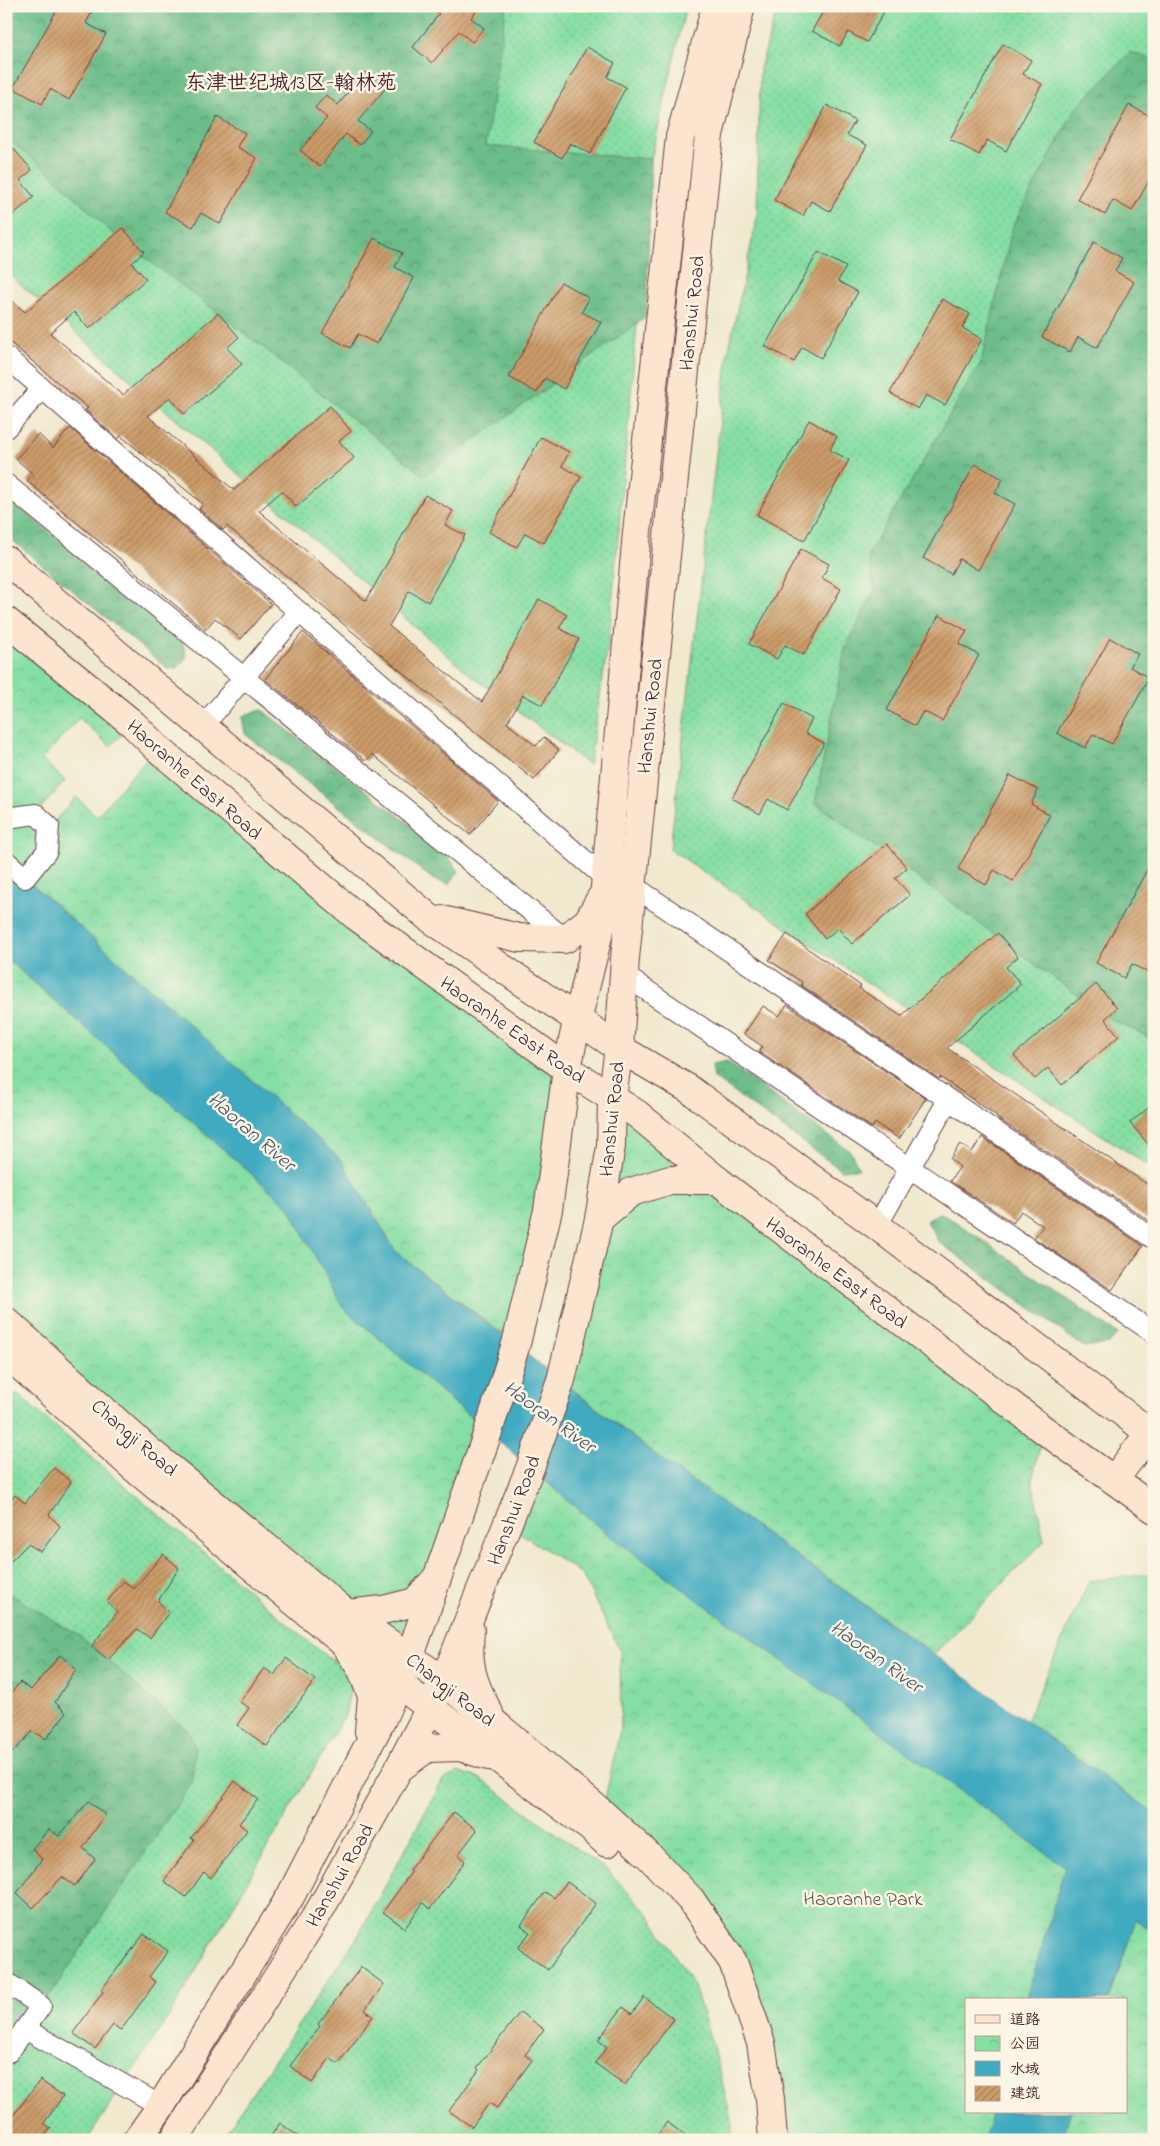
<svg xmlns="http://www.w3.org/2000/svg" width="1160" height="2146" viewBox="0 0 1160 2146" font-family="'Indie Flower','LXGW WenKai TC',sans-serif">
<style>
.grass{fill:url(#grass-dots);stroke:#687e67}
.forest{fill:url(#forest-crowns);stroke:#5b6e5a}
.park{fill:url(#park-crowns);stroke:#687e67;fill-rule:evenodd}
.water{fill:#40aac0;stroke:#456476}
.building{fill:url(#building-hatch)}
.lines{fill:none;stroke-linecap:round;stroke-linejoin:round}
.street-casing{stroke:#633d43;stroke-width:22}
.secondary-casing{stroke:#633d43;stroke-width:30}
.street{stroke:#fff;stroke-width:20}
.secondary{stroke:#fce5cf;stroke-width:28}
.labels{text-anchor:middle;stroke-width:5;stroke-linejoin:round;paint-order:stroke}
.street-label{font-size:20px;fill:#4a1f2b;stroke:#fcf5e5}
.park-label{font-size:20px;fill:#5c584f;stroke:#fcf5e5}
.neighbourhood-label{font-size:21px;fill:#4a1f2b;stroke:#fcf5e5}
.water-label{font-size:21px;font-style:italic;fill:#465767;stroke:#fcf5e5}
</style>
<defs>
<pattern id="grass-dots" width="8" height="8" patternUnits="userSpaceOnUse" patternTransform="scale(1.25)"><rect width="8" height="8" fill="#85dea3"/><path d="M2 2h.1M6 6h.1" fill="none" stroke="#74be8c" stroke-width="1.8" stroke-linecap="round"/></pattern>
<pattern id="forest-crowns" width="20" height="18" patternUnits="userSpaceOnUse" patternTransform="scale(1.25)"><rect width="20" height="18" fill="#6cbd89"/><path d="M2 6a3 3 0 1 1 6 0M12 15a3 3 0 1 1 6 0" fill="none" stroke="#5b9970"/></pattern>
<pattern id="park-crowns" width="20" height="18" patternUnits="userSpaceOnUse" patternTransform="scale(1.25)"><rect width="20" height="18" fill="#85dea3"/><path d="M2 6a3 3 0 1 1 6 0M12 15a3 3 0 1 1 6 0" fill="none" stroke="#74be8c"/></pattern>
<pattern id="building-hatch" width="6" height="6" patternUnits="userSpaceOnUse" patternTransform="scale(1.25)"><rect width="6" height="6" fill="#cc9c69"/><path d="M-1 1l2-2M0 6l6-6M5 7l2-2" fill="none" stroke="#a87f57"/></pattern>
</defs>
<rect width="100%" height="100%" fill="#fcf5e5"/>
<filter id="ink" filterUnits="userSpaceOnUse"><feTurbulence type="fractalNoise" baseFrequency=".02" numOctaves="2"/><feDisplacementMap in="SourceGraphic" scale="10" xChannelSelector="R" yChannelSelector="G"/><feConvolveMatrix kernelMatrix="1 2 1 2 8 2 1 2 1" color-interpolation-filters="sRGB"/></filter>
<filter id="wash" filterUnits="userSpaceOnUse"><feTurbulence type="fractalNoise" baseFrequency=".0096" numOctaves="4" result="noise"/><feDisplacementMap in="SourceGraphic" scale="20" xChannelSelector="R" yChannelSelector="G"/><feGaussianBlur stdDeviation="1.12" result="paint"/><feColorMatrix in="noise" values="0 0 0 0 0 0 0 0 0 0 0 0 0 0 0 0 0 1.4 0 .05"/><feComposite in="paint" operator="in"/></filter>
<g filter="url(#wash)">
<rect width="100%" height="100%" fill="#f0e9ce"/>
<g class="grass">
<polygon points="6,6 686,6 651,159 646,317 637,324 609,639 589,765 467,672 6,272"/>
<polygon points="778,6 1154,6 1154,1169 871,985 670,849 728,353 757,218 760,69"/>
<polygon points="6,1395 18,1395 321,1652 340,1665 351,1687 345,1715 171,2013 87,2140 6,2140"/>
<polygon points="458,1772 479,1778 608,1871 648,1913 694,1986 714,2050 732,2123 731,2140 221,2140 358,1936 442,1781"/>
</g>
<g class="forest">
<polygon points="6,6 506,6 486,146 651,159 646,317 424,476 269,352 109,230 48,171 6,137"/>
<polygon points="1130,52 1154,60 1154,1038 1150,1038 1110,1019 815,803 845,649 875,589 868,555 981,362 1013,226 1075,109"/>
<polygon points="6,496 182,641 187,656 178,668 168,669 6,535"/>
<polygon points="262,710 443,850 459,871 449,884 434,880 245,734 242,716"/>
<polygon points="727,1062 851,1152 859,1169 841,1170 714,1078 712,1065"/>
<polygon points="939,1213 953,1220 1118,1334 1109,1344 1084,1347 939,1242 926,1220"/>
<polygon points="6,1592 80,1636 189,1732 195,1748 192,1782 6,2061"/>
</g>
<g class="park">
<polygon points="6,621 133,724 110,746 79,718 42,759 65,781 36,814 50,826 76,797 97,816 156,747 567,1069 516,1344 396,1252 341,1160 6,861"/>
<polygon points="6,958 289,1207 343,1308 488,1432 410,1656 6,1321"/>
<polygon points="612,1098 1044,1430 1032,1479 1044,1541 934,1654 657,1456 561,1380"/>
<path d="M530 1468 609 1535 937 1772 1154 1932V2140H773L733 1962 602 1813 621 1725 620 1651 582 1574 508 1525ZM966 2000H1126V2112H966Z"/>
<polygon points="1154,1568 1154,1813 1026,1721 1089,1581 1150,1574"/>
</g>
<g class="water">
<polygon points="6,861 341,1160 396,1252 657,1456 1154,1813 1154,1932 1136,1919 1109,2000 1026,2000 1065,1867 609,1535 343,1308 289,1207 6,958"/>
<polygon points="992,2112 1071,2112 1061,2140 983,2140"/>
</g>
<g id="blocks">
<g class="building">
<polygon points="59,6 95,6 86,23 106,34 69,100 50,89 42,104 13,88"/>
<polygon points="430,6 480,6 471,18 484,28 472,42 459,31 432,63 413,47 439,14"/>
<polygon points="826,6 887,6 867,42 848,32 840,46 812,31"/>
<polygon points="1003,44 1031,60 1023,74 1042,84 1006,151 987,140 979,155 950,139"/>
<polygon points="587,47 615,63 607,77 626,87 590,154 570,143 562,158 534,142"/>
<polygon points="365,72 385,89 358,121 371,131 360,145 346,134 320,167 300,150 327,118 315,108 326,95 338,105"/>
<polygon points="827,105 855,121 847,135 867,145 830,211 811,201 803,216 774,200"/>
<polygon points="1129,105 1154,118 1154,172 1132,211 1113,200 1105,215 1077,199"/>
<polygon points="217,117 245,133 237,147 257,158 220,224 201,213 193,227 165,212"/>
<polygon points="6,140 32,170 20,180 34,197 6,221"/>
<polygon points="123,228 144,252 132,263 146,279 89,329 74,312 50,333 123,395 218,313 239,337 227,348 242,364 184,414 170,397 148,416 234,490 330,406 351,431 339,441 354,458 296,507 282,491 259,511 366,601 425,495 453,511 445,525 465,535 428,602 409,591 389,626 482,702 539,599 567,615 559,628 579,639 542,705 523,695 507,723 536,746 544,737 559,750 534,780 354,633 227,526 223,530 199,509 203,504 121,436 118,439 85,410 88,408 6,339 6,296 25,312"/>
<polygon points="374,238 402,253 395,267 414,278 377,344 358,334 350,348 322,333"/>
<polygon points="1094,242 1122,258 1115,271 1134,282 1097,348 1078,337 1070,352 1042,337"/>
<polygon points="818,252 846,267 838,281 858,292 821,358 802,347 794,362 765,346"/>
<polygon points="561,282 589,298 582,312 601,322 564,389 545,378 537,393 509,377"/>
<polygon points="942,299 970,314 962,328 982,339 945,405 926,395 918,409 890,393"/>
<polygon points="809,420 837,436 830,450 849,460 804,541 757,515"/>
<polygon points="70,428 271,604 241,639 215,618 205,630 27,481 33,474 16,459 38,434 53,448"/>
<polygon points="541,437 569,452 562,466 581,477 544,543 525,533 517,547 489,532"/>
<polygon points="975,464 1003,479 995,493 1015,504 978,570 959,559 951,574 923,558"/>
<polygon points="801,549 829,564 822,578 841,589 804,655 785,645 777,659 749,644"/>
<polygon points="939,615 967,631 959,644 979,655 942,721 923,711 915,726 887,710"/>
<polygon points="303,632 498,801 470,835 372,754 366,761 265,679"/>
<polygon points="1110,638 1138,654 1130,667 1149,678 1112,744 1093,734 1085,748 1057,733"/>
<polygon points="784,703 812,719 805,733 824,743 787,810 768,799 760,814 732,798"/>
<polygon points="1010,775 1038,790 1031,804 1050,815 1013,881 994,870 986,885 958,869"/>
<polygon points="887,844 907,868 895,878 910,895 852,944 838,928 825,939 805,914"/>
<polygon points="1154,857 1154,976 1132,964 1124,978 1096,963"/>
<polygon points="998,933 1018,957 1006,967 1021,984 947,1048 1154,1189 1154,1224 996,1117 997,1116 940,1077 939,1079 801,985 802,982 769,960 787,934 861,986 859,988 901,1016"/>
<polygon points="1096,984 1117,1008 1105,1019 1119,1036 1062,1085 1048,1068 1035,1079 1014,1055"/>
<polygon points="787,1005 926,1098 899,1139 875,1123 872,1128 759,1052 762,1046 744,1034 763,1006 779,1016"/>
<polygon points="1154,1103 1154,1151 1130,1123"/>
<polygon points="982,1137 1143,1246 1112,1290 1034,1238 1043,1226 1021,1211 1013,1223 950,1181 960,1167 950,1159 960,1144 972,1152"/>
<polygon points="54,1468 71,1482 49,1515 60,1526 41,1552 28,1544 6,1566 6,1506 15,1495 25,1503"/>
<polygon points="163,1554 179,1568 158,1601 169,1612 150,1638 137,1629 108,1660 92,1646 117,1612 107,1602 124,1581 134,1589"/>
<polygon points="60,1655 76,1669 55,1702 66,1713 46,1739 33,1731 6,1759 6,1723 14,1713 6,1706 6,1700 20,1682 31,1690"/>
<polygon points="286,1658 315,1680 267,1746 237,1725 249,1708 240,1702 264,1668 274,1675"/>
<polygon points="235,1781 258,1799 239,1824 247,1830 211,1878 204,1872 186,1897 164,1881 194,1840 191,1838"/>
<polygon points="89,1801 105,1815 83,1848 95,1859 75,1886 62,1877 33,1908 17,1893 42,1859 32,1849 49,1829 59,1836"/>
<polygon points="454,1812 477,1830 458,1855 465,1861 430,1909 423,1903 405,1928 383,1912 412,1871 410,1869"/>
<polygon points="567,1882 596,1903 548,1970 518,1948 530,1932 521,1925 545,1892 554,1898"/>
<polygon points="144,1934 168,1951 149,1977 156,1982 121,2030 113,2025 95,2049 73,2033 103,1992 101,1990"/>
<polygon points="361,1967 384,1984 365,2010 373,2016 338,2064 330,2058 312,2083 290,2066 320,2026 318,2024"/>
<polygon points="644,1997 674,2019 625,2085 595,2063 607,2047 598,2040 623,2007 632,2014"/>
<polygon points="520,2012 544,2029 525,2055 532,2060 497,2108 489,2103 472,2127 449,2111 479,2070 477,2068"/>
<polygon points="40,2080 63,2096 44,2123 51,2128 42,2140 6,2140 6,2125"/>
<polygon points="667,2122 692,2140 654,2140"/>
<polygon points="280,2123 303,2140 268,2140"/>
</g>
</g>
</g>
<g filter="url(#ink)">
<use href="#blocks" fill-opacity="0" stroke="#633d43" stroke-width="1"/>
<g class="lines">
<defs>
<g id="street">
<polyline points="6,357 605,878"/>
<polyline points="6,428 42,389"/>
<polyline points="6,484 565,939"/>
<polyline points="203,726 299,612"/>
<polyline points="6,818 36,814 49,826 47,851 25,878 6,861"/>
<polyline points="632,885 1154,1239"/>
<polyline points="624,975 1154,1333"/>
<polyline points="877,1226 948,1100"/>
<polyline points="6,1982 41,2006 9,2052 6,2050"/>
<polyline points="25,2029 161,2106"/>
</g>
<g id="secondary">
<polyline points="6,560 428,917 619,1048 689,1089 877,1226 1154,1436"/>
<polyline points="6,621 133,724 156,747 356,916 567,1069 637,1114 717,1180 1044,1430 1154,1509"/>
<polyline points="443,920 519,938 565,939 588,921 601,898"/>
<polyline points="599,1219 631,1192 670,1180 717,1180"/>
<polyline points="6,1321 148,1450 351,1617 444,1681 602,1813 649,1856 691,1900 733,1962 761,2043 770,2099 773,2140"/>
<polyline points="6,1353 132,1466 345,1644 591,1828 607,1843"/>
<polyline points="1114,1480 1154,1427"/>
<polyline points="347,1614 383,1610 415,1602 435,1580"/>
<path d="M470 1630C467 1665 472 1682 489 1713"/>
<polyline points="350,1652 362,1670 372,1696 369,1731"/>
<polyline points="401,1767 427,1748 460,1747 488,1756"/>
<polyline points="137,2140 161,2106 290,1897 381,1721 410,1656 488,1432 516,1344 548,1210 567,1069 577,1021 602,920 637,532 680,137 716,6"/>
<polyline points="174,2140 320,1910 398,1770 444,1681 530,1468 561,1380 599,1219 611,1146 612,1098 619,1048 625,958 709,135 741,6"/>
</g>
</defs>
<use href="#street" class="street-casing"/>
<use href="#secondary" class="secondary-casing"/>
<use href="#street" class="street"/>
<use href="#secondary" class="secondary"/>
</g>
</g>
<g class="labels">
<g class="street-label">
<text transform="translate(691 313) rotate(-84)" y="7">Hanshui Road</text>
<text transform="translate(649 716) rotate(-84)" y="7">Hanshui Road</text>
<text transform="translate(195 779) rotate(41)" y="7">Haoranhe East Road</text>
<text transform="translate(513 1029) rotate(35)" y="7">Haoranhe East Road</text>
<text transform="translate(611 1119) rotate(-84)" y="7">Hanshui Road</text>
<text transform="translate(837 1272) rotate(37)" y="7">Haoranhe East Road</text>
<text transform="translate(135 1437) rotate(41)" y="7">Changji Road</text>
<text transform="translate(513 1510) rotate(-69)" y="7">Hanshui Road</text>
<text transform="translate(451 1689) rotate(38)" y="7">Changji Road</text>
<text transform="translate(339 1875) rotate(-60)" y="7">Hanshui Road</text>
</g>
<g class="park-label">
<text x="863" y="1905">Haoranhe Park</text>
</g>
<g class="neighbourhood-label">
<text x="291" y="89">东津世纪城13区-翰林苑</text>
</g>
<g class="water-label">
<text transform="translate(252 1131) rotate(41)" y="7">Haoran River</text>
<text transform="translate(550 1416) rotate(36)" y="7">Haoran River</text>
<text transform="translate(877 1656) rotate(36)" y="7">Haoran River</text>
</g>
</g>
<rect width="1160" height="2146" fill="none" stroke="#fcf5e5" stroke-width="25"/>
<rect x="965" y="1998" width="162" height="115" fill="#fcf5e5" stroke="#b59f9b"/>
<rect x="975" y="2015" width="25" height="8" fill="#fce5cf" stroke="#b59f9b"/>
<text x="1010" y="2024" font-size="15" fill="#4a1f2b">道路</text>
<rect x="975" y="2036" width="25" height="15" fill="url(#park-crowns)" stroke="#b59f9b"/>
<text x="1010" y="2048" font-size="15" fill="#4a1f2b">公园</text>
<rect x="975" y="2061" width="25" height="15" fill="#40aac0" stroke="#b59f9b"/>
<text x="1010" y="2074" font-size="15" fill="#4a1f2b">水域</text>
<rect x="975" y="2086" width="25" height="15" fill="url(#building-hatch)" stroke="#b59f9b"/>
<text x="1010" y="2098" font-size="15" fill="#4a1f2b">建筑</text>
</svg>
